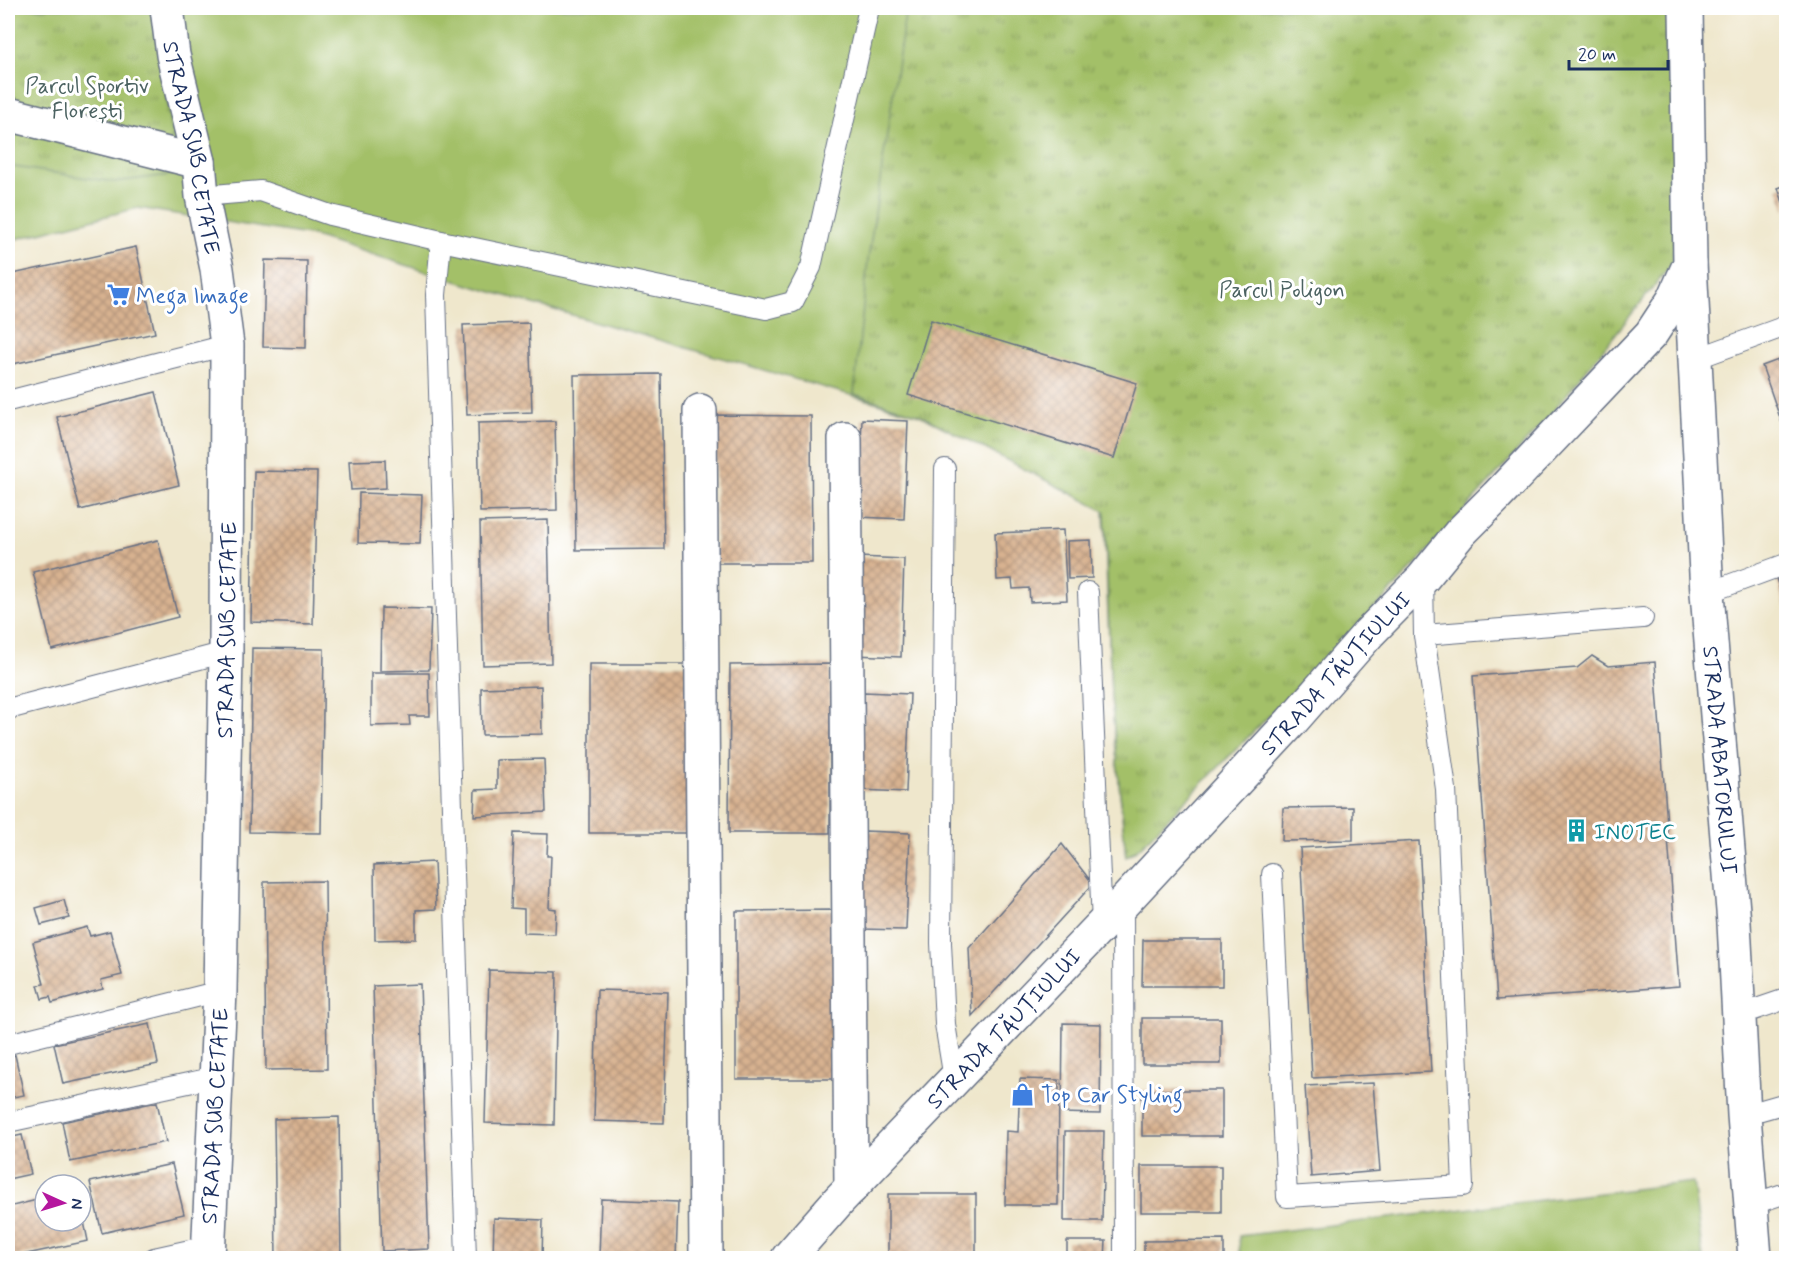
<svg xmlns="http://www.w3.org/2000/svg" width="1794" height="1266" viewBox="0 0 1794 1266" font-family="Mynerve,sans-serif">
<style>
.grass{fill:#a3c067;stroke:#5f7862;stroke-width:1.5}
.park{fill:url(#park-tufts);stroke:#5f7862;stroke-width:1.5}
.building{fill:url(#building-cross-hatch)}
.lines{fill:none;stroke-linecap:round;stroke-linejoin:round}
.service-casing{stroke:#656f84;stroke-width:22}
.minor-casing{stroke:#656f84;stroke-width:36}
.secondary-casing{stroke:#656f84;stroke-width:36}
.service{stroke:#fff;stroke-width:20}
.minor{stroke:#fff;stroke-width:33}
.secondary{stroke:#fff;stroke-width:33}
.labels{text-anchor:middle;stroke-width:6;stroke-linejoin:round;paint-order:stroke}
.park-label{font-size:22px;fill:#4b6261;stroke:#fff}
.street-label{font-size:22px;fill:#1b2f5e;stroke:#fff}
.shop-label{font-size:22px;fill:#366cbe;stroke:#fff;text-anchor:start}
.culture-label{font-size:22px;fill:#0d838f;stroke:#fff;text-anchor:start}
</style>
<defs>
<pattern id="park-tufts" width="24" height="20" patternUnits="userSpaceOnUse" patternTransform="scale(1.5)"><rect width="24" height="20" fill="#a3c067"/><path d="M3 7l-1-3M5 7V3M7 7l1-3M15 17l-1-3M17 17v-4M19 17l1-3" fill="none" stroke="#849c58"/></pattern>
<pattern id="building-cross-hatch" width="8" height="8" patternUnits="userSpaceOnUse" patternTransform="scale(1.5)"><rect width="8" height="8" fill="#d8b290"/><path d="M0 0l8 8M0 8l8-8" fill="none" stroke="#ae9179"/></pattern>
</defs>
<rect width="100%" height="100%" fill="#fff"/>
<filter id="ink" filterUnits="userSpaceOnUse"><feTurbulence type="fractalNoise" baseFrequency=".0167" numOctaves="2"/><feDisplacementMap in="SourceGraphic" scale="12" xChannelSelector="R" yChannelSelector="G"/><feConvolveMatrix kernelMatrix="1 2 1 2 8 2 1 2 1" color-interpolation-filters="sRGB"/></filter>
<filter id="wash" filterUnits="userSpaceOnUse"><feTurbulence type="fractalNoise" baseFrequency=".008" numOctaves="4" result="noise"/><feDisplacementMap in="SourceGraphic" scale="24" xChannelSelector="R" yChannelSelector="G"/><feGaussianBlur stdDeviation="1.35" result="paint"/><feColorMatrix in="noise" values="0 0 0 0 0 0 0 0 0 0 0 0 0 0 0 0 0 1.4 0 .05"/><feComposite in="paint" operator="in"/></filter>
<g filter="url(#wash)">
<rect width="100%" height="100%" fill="#efe7cc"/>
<g class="grass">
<polygon points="8,8 1674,8 1551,414 1140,847 1126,857 1111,696 1104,510 920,415 475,287 314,236 138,208 8,241"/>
<polygon points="1693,1182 1703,1258 1240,1258 1239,1236"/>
</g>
<g class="park">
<polygon points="8,8 155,8 176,174 114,182 8,166"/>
<polygon points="906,8 1674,8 1677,219 1672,264 1551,414 1389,594 1140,847 1126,857 1111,696 1105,511 920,415 854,394 868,260"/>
</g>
<g id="blocks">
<g class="building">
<polygon points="1786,185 1786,211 1778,188"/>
<polygon points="136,247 155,333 8,365 8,275"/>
<polygon points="265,260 307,261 306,348 263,347"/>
<polygon points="931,320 1137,383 1114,458 908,395"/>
<polygon points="529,323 532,412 467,415 463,325"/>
<polygon points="1786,357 1786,435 1762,366"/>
<polygon points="661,374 664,549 576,550 574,375"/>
<polygon points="156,392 179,485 80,510 57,417"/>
<polygon points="715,415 811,416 812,563 716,563"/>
<polygon points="862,419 908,421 904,519 858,517"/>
<polygon points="555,421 557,510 480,512 478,423"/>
<polygon points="385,460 386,488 351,490 349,461"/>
<polygon points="254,471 317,472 313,624 251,622"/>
<polygon points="359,493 422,495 420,544 358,543"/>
<polygon points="548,520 551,663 483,665 480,522"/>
<polygon points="1063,530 1067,600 1030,602 1029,588 1013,589 1012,579 997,580 995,533"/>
<polygon points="158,540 178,617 52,650 33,572"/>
<polygon points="1091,540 1092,578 1068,579 1067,541"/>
<polygon points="858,557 904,559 901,657 855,655"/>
<polygon points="1786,571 1786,609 1775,575"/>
<polygon points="381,608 431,609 429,670 380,671"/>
<polygon points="252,648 324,649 321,833 249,832"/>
<polygon points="1592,656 1608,666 1655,662 1679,986 1497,1000 1473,676 1577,668"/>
<rect x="589" y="664" width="101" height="169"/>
<polygon points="830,664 830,833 729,833 730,665"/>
<polygon points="371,673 429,673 430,716 409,716 410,725 371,726"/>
<polygon points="541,686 542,734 482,735 481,688"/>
<polygon points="864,692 910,694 906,792 860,790"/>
<polygon points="544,759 546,812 474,816 475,790 497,789 497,760"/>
<polygon points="1353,807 1353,840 1282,841 1283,808"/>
<polygon points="865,831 910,833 906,930 860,929"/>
<polygon points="514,833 548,834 547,856 551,856 549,908 556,909 555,934 524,933 524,909 511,908"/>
<polygon points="1419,841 1431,1072 1312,1078 1300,848"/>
<polygon points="1062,844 1093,884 972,1016 969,948"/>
<polygon points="434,862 436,909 416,910 416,939 375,940 374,865"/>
<polygon points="325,881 327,1069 266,1070 264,882"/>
<polygon points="64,900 69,918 41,925 36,908"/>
<polygon points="837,910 837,1079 736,1079 736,911"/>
<polygon points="87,927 90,936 110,931 122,975 101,980 103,989 52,1003 50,997 42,999 38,985 44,984 33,942"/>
<polygon points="1143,940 1222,940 1222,986 1142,986"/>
<polygon points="489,970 557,972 554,1125 485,1123"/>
<polygon points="420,984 429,1249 382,1251 373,986"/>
<polygon points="597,990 668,992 664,1123 594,1121"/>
<rect x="1142" y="1018" width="79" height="46"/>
<polygon points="1063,1023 1101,1024 1100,1114 1062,1113"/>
<polygon points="150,1024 158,1064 63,1084 54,1044"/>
<polygon points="15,1055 24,1095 8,1098 8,1057"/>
<polygon points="1020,1079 1059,1080 1058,1205 1005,1205 1006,1131 1018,1132"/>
<polygon points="1373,1083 1380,1171 1311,1177 1305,1086"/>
<rect x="1142" y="1090" width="80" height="46"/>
<polygon points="157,1102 166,1142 70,1162 62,1122"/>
<polygon points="339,1117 341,1258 276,1258 274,1119"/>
<polygon points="1065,1131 1104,1131 1102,1221 1064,1221"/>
<polygon points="22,1135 31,1174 8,1179 8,1138"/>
<polygon points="172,1164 184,1214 102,1233 90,1182"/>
<rect x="1141" y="1166" width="80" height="46"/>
<rect x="888" y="1194" width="88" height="64"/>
<polygon points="45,1198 45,1221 81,1221 82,1212 88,1241 8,1258 8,1207"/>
<polygon points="601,1199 678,1202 676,1258 599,1258"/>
<polygon points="494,1218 543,1220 542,1258 493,1258"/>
<polygon points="1224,1240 1224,1258 1144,1258 1144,1241"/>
<polygon points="1067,1241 1106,1241 1105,1258 1067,1258"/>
</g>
</g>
</g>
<g filter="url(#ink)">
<use href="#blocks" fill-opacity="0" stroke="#656f84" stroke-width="1.5"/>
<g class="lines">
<defs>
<g id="service">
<polyline points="202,196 261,191 330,215 441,241 766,309 793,302 811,267 869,8"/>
<polyline points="441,241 436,295 466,1258"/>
<polyline points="1695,359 1786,326"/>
<polyline points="8,401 227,345"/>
<polyline points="945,469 941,943 945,1024 954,1079"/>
<polyline points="1088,592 1102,925"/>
<polyline points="1707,593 1786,564"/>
<polyline points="1424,635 1643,618"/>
<polyline points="8,709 226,652"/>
<polyline points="1272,874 1287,1197 1463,1186 1446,789 1424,635 1423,578"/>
<polyline points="1123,903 1124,1258"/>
<polyline points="1739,1015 1786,999"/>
<polyline points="8,1044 220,991"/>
<polyline points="1744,1115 1786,1103"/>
<polyline points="8,1122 216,1077"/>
<polyline points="1753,1204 1786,1193"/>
<polyline points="154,1258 208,1246"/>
</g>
<g id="minor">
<path id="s1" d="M167 8 173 55 199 162 202 196 217 269 227 345 226 652 220 991 208 1258"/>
<polyline points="8,114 199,162"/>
<path id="s2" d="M1690 263 1707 593 1734 923 1744 1115 1755 1258"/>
<polyline points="700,411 706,1258"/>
<polyline points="845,439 851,1188"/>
</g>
<g id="secondary">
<path id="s3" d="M788 1258 839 1200 1123 903 1291 722 1369 633 1423 578 1460 533 1497 496 1651 334 1674 299 1690 263 1686 8"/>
</g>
</defs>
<use href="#service" class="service-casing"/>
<use href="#minor" class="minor-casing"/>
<use href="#secondary" class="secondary-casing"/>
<use href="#service" class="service"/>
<use href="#minor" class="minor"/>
<use href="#secondary" class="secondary"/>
</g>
</g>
<defs>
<symbol id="supermarket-bare" viewBox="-9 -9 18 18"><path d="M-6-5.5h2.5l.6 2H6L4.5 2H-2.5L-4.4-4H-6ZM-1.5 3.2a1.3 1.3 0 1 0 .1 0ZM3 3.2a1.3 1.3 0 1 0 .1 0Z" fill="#3f7fe0" stroke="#fff" stroke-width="2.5" paint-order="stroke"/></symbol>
<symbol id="building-bare" viewBox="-9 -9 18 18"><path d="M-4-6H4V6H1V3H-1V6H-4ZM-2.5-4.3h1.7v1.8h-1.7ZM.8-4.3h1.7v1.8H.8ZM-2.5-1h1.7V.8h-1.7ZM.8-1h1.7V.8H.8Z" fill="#0f9aa8" stroke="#fff" stroke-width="2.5" paint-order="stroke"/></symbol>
<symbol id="shop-bare" viewBox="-9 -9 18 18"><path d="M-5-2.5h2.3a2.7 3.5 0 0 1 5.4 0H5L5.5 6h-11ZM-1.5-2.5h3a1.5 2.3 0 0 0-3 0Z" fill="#3f7fe0" stroke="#fff" stroke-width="2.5" paint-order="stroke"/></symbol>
</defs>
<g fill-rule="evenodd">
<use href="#supermarket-bare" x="102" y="278" width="33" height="33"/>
<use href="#building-bare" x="1560" y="814" width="33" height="33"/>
<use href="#shop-bare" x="1006" y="1078" width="33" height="33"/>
</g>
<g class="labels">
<g class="park-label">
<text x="87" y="93">Parcul Sportiv<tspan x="87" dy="25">Florești</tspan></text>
<text x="1282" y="297">Parcul Poligon</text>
</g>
<g class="street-label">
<text dy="8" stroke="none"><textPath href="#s1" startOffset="142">STRADA SUB CETATE</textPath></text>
<text transform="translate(226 630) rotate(-89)" y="8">STRADA SUB CETATE</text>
<text dy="8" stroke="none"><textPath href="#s3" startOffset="801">STRADA TĂUȚIULUI</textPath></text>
<text dy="8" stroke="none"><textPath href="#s2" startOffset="498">STRADA ABATORULUI</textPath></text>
<text dy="8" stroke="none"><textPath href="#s3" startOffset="315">STRADA TĂUȚIULUI</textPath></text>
<text transform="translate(214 1116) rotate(-87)" y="8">STRADA SUB CETATE</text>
</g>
<g class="shop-label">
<text x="136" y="303">Mega Image</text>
<text x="1041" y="1102">Top Car Styling</text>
</g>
<g class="culture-label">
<text x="1594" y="839">INOTEC</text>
</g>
</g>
<rect width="1794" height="1266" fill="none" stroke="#fff" stroke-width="30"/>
<g transform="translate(63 1203) rotate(94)"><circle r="28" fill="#ffffff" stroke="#a4acbf" stroke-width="1.5"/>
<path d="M0-4.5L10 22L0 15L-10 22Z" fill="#b5179e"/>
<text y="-9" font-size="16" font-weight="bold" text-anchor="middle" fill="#1b2f5e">N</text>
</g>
<path d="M1569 60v9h99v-9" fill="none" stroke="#1b2f5e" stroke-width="3"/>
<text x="1578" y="60" font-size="18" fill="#1b2f5e" stroke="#ffffff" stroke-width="4.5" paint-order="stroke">20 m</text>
</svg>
